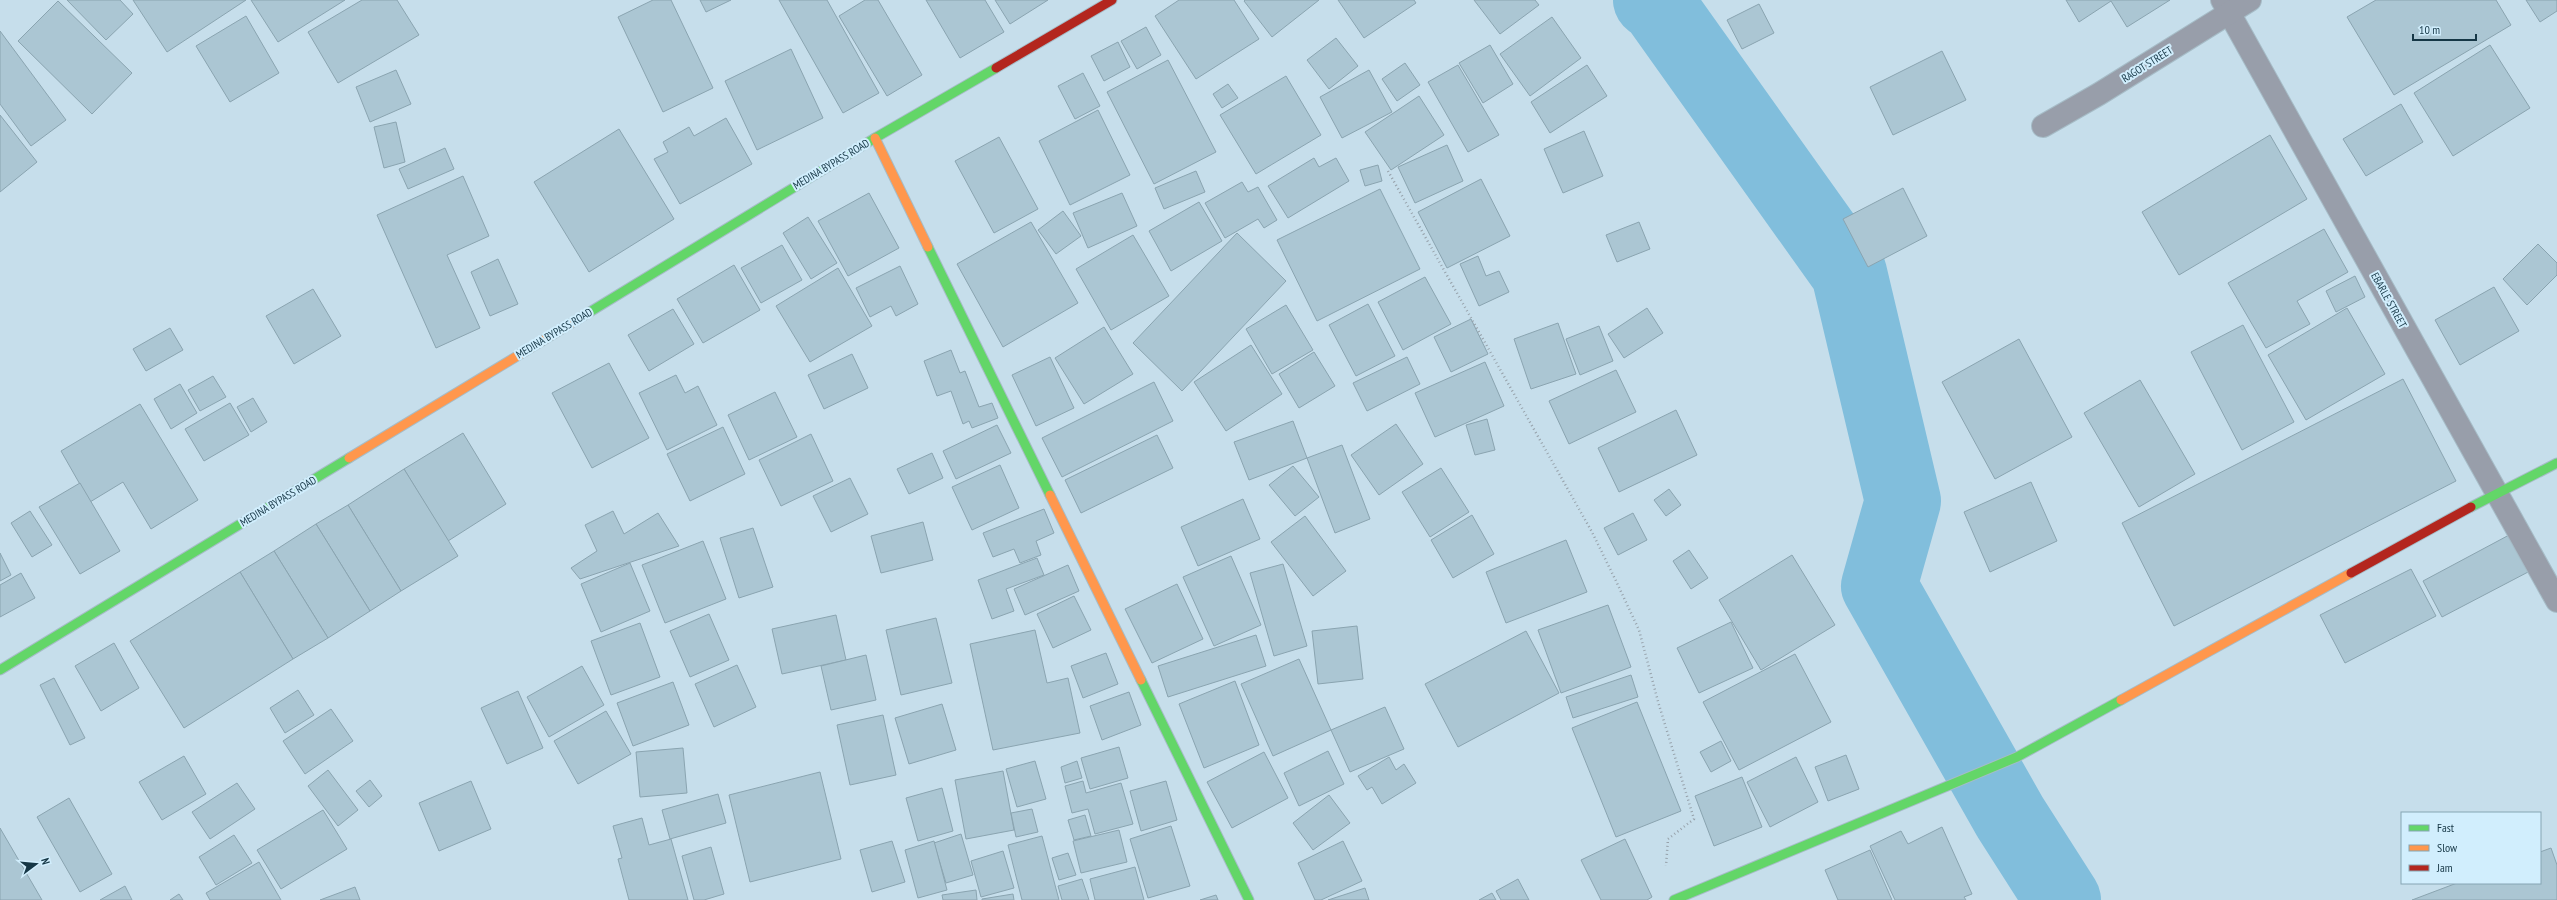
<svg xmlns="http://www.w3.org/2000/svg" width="2557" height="900" viewBox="0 0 2557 900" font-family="'PT Sans Narrow',sans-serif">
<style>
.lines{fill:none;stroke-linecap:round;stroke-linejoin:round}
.river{stroke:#81bedc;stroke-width:76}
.building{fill:#abc6d3;stroke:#8aa4b0}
.street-casing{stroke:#a6bcc7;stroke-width:24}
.fast-casing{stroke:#a6bcc7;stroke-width:11}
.slow-casing{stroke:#a6bcc7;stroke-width:11}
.jam-casing{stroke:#a6bcc7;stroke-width:11}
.path{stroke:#97a2ab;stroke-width:2.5;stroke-dasharray:1 3;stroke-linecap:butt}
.street{stroke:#989eaa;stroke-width:22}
.fast{stroke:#63d668;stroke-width:9}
.slow{stroke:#ff974d;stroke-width:9}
.jam{stroke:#b3261e;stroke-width:9}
.labels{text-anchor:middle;stroke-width:4;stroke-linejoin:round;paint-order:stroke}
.street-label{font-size:11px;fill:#163746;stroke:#d1eefd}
</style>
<rect width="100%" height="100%" fill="#c6deeb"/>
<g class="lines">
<polyline class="river" points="1651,0 1658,5 1849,273 1903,501 1879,586 2010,817 2063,900"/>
</g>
<g class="building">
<polygon points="67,0 120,0 133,14 106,40"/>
<polygon points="133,0 246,0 167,52"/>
<polygon points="251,0 345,0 278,42"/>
<polygon points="362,0 397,0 419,35 338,83 308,32"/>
<polygon points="653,0 671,0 713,88 663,112 618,17"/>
<polygon points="700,0 731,0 706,12"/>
<polygon points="779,0 827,0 879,93 843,113"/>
<polygon points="865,0 878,0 922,75 887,96 839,16"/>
<polygon points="926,0 985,0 1004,32 960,58"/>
<polygon points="995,0 1048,0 1010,24"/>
<polygon points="1179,0 1234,0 1259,39 1196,79 1155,16"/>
<polygon points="1245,0 1319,0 1272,37 1244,1"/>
<polygon points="1338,0 1414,0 1416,3 1364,38"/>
<polygon points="1474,0 1535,0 1539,5 1500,34"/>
<polygon points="2066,0 2170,0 2127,27 2111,1 2079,22"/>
<polygon points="2376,0 2496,0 2511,25 2394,95 2347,17"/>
<polygon points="2526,0 2557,0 2557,11 2540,22"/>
<polygon points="58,1 132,73 92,114 18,41"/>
<polygon points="1759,4 1774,33 1742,49 1727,20"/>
<polygon points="246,16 279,73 230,102 196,46"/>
<polygon points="1552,17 1581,58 1530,96 1500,54"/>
<polygon points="1146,27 1161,55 1137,69 1121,41"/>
<polygon points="0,31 66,120 31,146 0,104"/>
<polygon points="1336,38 1358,66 1329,89 1307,60"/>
<polygon points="1118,42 1130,67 1104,81 1091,56"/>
<polygon points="1490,45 1513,84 1483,103 1459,63"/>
<polygon points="2490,45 2530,108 2453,156 2414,93"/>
<polygon points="791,49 823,118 757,150 725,81"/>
<polygon points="1942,51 1966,100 1893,135 1870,87"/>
<polygon points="1168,60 1216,152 1154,184 1107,92"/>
<polygon points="1405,63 1420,85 1397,101 1382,79"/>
<polygon points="1458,65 1499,135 1468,152 1428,82"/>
<polygon points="1587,65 1607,96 1550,133 1531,102"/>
<polygon points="396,70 411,104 370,122 356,87"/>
<polygon points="1369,70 1392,112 1342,138 1320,97"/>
<polygon points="1083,73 1100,106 1075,119 1058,86"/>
<polygon points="1286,76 1321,135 1256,174 1220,115"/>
<polygon points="1228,84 1238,98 1222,108 1213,94"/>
<polygon points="1419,96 1444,135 1391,170 1365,132"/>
<polygon points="2401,104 2423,142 2366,176 2343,139"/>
<polygon points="1098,110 1130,175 1070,205 1039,141"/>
<polygon points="0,115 37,162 0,192"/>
<polygon points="726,118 752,164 680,204 654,159 668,152 663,142 689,127 694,136"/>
<polygon points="396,122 405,162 384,168 374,127"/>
<polygon points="619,129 674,219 589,272 534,182"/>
<polygon points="1584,131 1603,176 1563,193 1544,149"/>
<polygon points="2270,135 2307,199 2179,275 2142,212"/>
<polygon points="999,137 1038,209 994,233 955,161"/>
<polygon points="1447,145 1463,181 1415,203 1398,167"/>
<polygon points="445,148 454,169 408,189 399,169"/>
<polygon points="1314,158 1319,167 1336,158 1349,181 1288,218 1268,186"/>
<polygon points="1378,165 1382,181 1365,186 1360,170"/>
<polygon points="1196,171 1205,192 1164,209 1155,188"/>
<polygon points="463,176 489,236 447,255 480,328 436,348 377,215"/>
<polygon points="1481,179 1510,236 1447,268 1418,212"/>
<polygon points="1242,182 1248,192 1258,187 1277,220 1264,228 1258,219 1225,238 1205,203"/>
<polygon points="1903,188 1927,236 1868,267 1843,219"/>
<polygon points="1380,189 1420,269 1317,321 1277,240"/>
<polygon points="869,193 899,248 848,276 818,221"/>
<polygon points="1122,193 1137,226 1088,248 1073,213"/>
<polygon points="1199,202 1222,241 1171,271 1149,231"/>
<polygon points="1063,211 1081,236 1056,254 1038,230"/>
<polygon points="808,217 837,263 811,279 783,233"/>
<polygon points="1031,222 1078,303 1003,347 957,264"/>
<polygon points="1639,222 1650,249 1617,262 1606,235"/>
<polygon points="2324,229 2348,272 2297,301 2310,324 2266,348 2228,283"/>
<polygon points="1237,233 1286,281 1182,391 1133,343"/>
<polygon points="1133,235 1169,296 1111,330 1076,269"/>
<polygon points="2538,244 2557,263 2557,275 2527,305 2503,279"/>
<polygon points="782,245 802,280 761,303 741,268"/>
<polygon points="1478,256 1486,276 1499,271 1509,292 1479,306 1460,264"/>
<polygon points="498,259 518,304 490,316 471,272"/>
<polygon points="734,265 760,310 703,343 677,299"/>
<polygon points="900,266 918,304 896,316 891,306 870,317 856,288"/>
<polygon points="838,268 872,326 810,362 776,306"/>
<polygon points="2355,276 2365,297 2336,312 2326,291"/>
<polygon points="1425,277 1451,324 1403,350 1378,302"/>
<polygon points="2494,287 2519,331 2460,365 2435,320"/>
<polygon points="313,289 341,336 294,364 266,316"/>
<polygon points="1368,304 1395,356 1356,376 1329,325"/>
<polygon points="1286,305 1313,350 1272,374 1246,329"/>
<polygon points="1647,308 1663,333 1624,358 1608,334"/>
<polygon points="2347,308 2385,374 2306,420 2268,355"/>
<polygon points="673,309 694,344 649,371 628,335"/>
<polygon points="1471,319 1488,354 1451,372 1434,337"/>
<polygon points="1558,323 1576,374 1531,389 1514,339"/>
<polygon points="2243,325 2294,422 2242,450 2191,352"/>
<polygon points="1599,326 1613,361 1580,375 1566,339"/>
<polygon points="1104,327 1133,374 1084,404 1055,358"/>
<polygon points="170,328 183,350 146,371 133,349"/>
<polygon points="2019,339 2072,437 1995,479 1942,382"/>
<polygon points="1251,345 1282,394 1226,431 1194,382"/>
<polygon points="951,350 960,373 965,371 979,407 992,403 998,418 972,428 969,421 963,424 951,391 937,396 924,361"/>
<polygon points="1314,352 1335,386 1299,408 1279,374"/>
<polygon points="852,354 868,388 824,409 808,375"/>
<polygon points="1050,357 1074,408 1036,426 1012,375"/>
<polygon points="1407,357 1420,384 1367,411 1353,383"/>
<polygon points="1485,362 1504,406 1435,437 1415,393"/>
<polygon points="609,363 649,438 592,468 552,393"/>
<polygon points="1616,370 1636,412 1569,444 1549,401"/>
<polygon points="676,375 685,393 698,386 717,425 667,450 639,393"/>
<polygon points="213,376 226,397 200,411 188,390"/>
<polygon points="2403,379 2456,481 2174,626 2122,523"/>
<polygon points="2140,380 2195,474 2139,507 2084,413"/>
<polygon points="1154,382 1173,421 1062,477 1042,438"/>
<polygon points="180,384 197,413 171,429 154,399"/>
<polygon points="775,392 797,437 749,460 728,415"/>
<polygon points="253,398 267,422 251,432 237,407"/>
<polygon points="230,403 249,435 204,461 185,429"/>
<polygon points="140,404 198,500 151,529 123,482 90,502 61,451"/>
<polygon points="1676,410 1697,455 1619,492 1598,448"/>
<polygon points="1487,419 1495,450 1475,455 1466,425"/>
<polygon points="1293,421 1307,458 1249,480 1234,442"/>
<polygon points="1396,424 1423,464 1379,495 1351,455"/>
<polygon points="997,425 1011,453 956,479 943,451"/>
<polygon points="723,427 745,474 690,501 667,454"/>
<polygon points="463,433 506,504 448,541 404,469"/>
<polygon points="811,434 833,481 781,506 759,460"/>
<polygon points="1157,435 1173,468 1081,513 1065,480"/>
<polygon points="1342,445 1370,519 1335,533 1307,458"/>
<polygon points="932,453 943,478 909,494 897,469"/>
<polygon points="1000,465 1019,508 972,530 952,487"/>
<polygon points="1293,466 1319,497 1295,516 1269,485"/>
<polygon points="1441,468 1469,512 1430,537 1402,492"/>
<polygon points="404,469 458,556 401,591 348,505"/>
<polygon points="850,478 868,514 831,532 813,496"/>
<polygon points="2031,482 2057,541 1990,572 1964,512"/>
<polygon points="80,483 120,551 80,574 39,507"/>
<polygon points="1669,489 1681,505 1666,516 1654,500"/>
<polygon points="1243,499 1260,539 1198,566 1181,527"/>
<polygon points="348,505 401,591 370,611 316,524"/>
<polygon points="1044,509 1054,533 1036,541 1041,555 1020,563 1014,549 993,557 983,533"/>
<polygon points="30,511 52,545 32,557 11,523"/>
<polygon points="613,511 624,534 658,513 679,546 580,579 571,568 597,551 585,525"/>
<polygon points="1633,513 1647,540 1618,555 1604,528"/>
<polygon points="1472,515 1494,554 1453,578 1431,540"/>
<polygon points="1305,516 1346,571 1313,596 1271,542"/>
<polygon points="923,522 933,560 881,573 871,536"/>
<polygon points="316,524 370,611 328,638 274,551"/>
<polygon points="753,528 773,587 739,598 720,538"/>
<polygon points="2511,534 2530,571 2442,617 2423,581"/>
<polygon points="1566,540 1587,592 1506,623 1486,572"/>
<polygon points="703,541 726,599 665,623 642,565"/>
<polygon points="1689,550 1708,578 1691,589 1673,561"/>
<polygon points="274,551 328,638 293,659 240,572"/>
<polygon points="0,553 11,575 0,581"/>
<polygon points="1792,555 1835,625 1761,670 1719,600"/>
<polygon points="1231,556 1261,625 1214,646 1183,577"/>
<polygon points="1037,558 1044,575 1006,589 1014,611 992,619 978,580"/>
<polygon points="630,563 650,611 601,632 581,584"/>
<polygon points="1283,564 1307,646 1274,656 1250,573"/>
<polygon points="1068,565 1079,591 1025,615 1014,589"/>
<polygon points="2411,569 2436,616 2345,663 2320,615"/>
<polygon points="240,572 293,659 184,728 130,641"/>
<polygon points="21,573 35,598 0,617 0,585"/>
<polygon points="1177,584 1203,639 1152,663 1125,609"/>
<polygon points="1074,596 1091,630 1053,648 1037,614"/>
<polygon points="1608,605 1631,667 1561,693 1538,630"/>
<polygon points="709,614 729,660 690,677 670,631"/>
<polygon points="836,615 846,660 782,674 772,629"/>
<polygon points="936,618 952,683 901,695 886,630"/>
<polygon points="1731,622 1753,668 1699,693 1677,648"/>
<polygon points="640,623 660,677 611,695 591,641"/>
<polygon points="1357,626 1363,679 1318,684 1312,631"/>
<polygon points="1035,630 1047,683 1068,678 1080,733 993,750 970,644"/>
<polygon points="1526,631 1559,693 1458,747 1425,684"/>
<polygon points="1256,635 1266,666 1168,697 1158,666"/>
<polygon points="114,643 139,688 101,711 75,666"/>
<polygon points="1106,653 1118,684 1083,698 1071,666"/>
<polygon points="1795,654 1831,722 1739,770 1703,702"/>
<polygon points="866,655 876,700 831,710 821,666"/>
<polygon points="1299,659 1331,730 1273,756 1241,684"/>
<polygon points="737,665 756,707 714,727 695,684"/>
<polygon points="582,666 604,705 549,737 527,697"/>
<polygon points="1631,675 1638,697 1573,718 1566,697"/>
<polygon points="54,678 85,738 70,745 40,685"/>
<polygon points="1235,681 1259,745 1204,768 1179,704"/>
<polygon points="673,682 689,725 633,746 617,703"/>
<polygon points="298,690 314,715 285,733 270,708"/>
<polygon points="518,691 543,748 507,764 481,708"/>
<polygon points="1129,692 1141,725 1102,740 1090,706"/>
<polygon points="1637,702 1681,811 1616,837 1572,728"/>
<polygon points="942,704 956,750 909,764 895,718"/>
<polygon points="1385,707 1404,749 1350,772 1331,730"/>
<polygon points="331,709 353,741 305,774 283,741"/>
<polygon points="606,711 631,754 578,784 554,741"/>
<polygon points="883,715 896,775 850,785 837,725"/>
<polygon points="1721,741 1731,761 1711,772 1700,752"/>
<polygon points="1119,747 1128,778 1090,789 1081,758"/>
<polygon points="683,748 687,793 640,797 636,752"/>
<polygon points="1328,751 1344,784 1299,806 1284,773"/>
<polygon points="1264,752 1288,798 1232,828 1207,782"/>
<polygon points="1846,755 1859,789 1828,801 1815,767"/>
<polygon points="184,756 206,794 162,820 139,782"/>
<polygon points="1389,757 1396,770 1404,764 1416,783 1382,804 1372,787 1367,790 1358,776"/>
<polygon points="1796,757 1818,802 1770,827 1747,782"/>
<polygon points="1035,761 1046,799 1017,807 1006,769"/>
<polygon points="1077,761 1082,778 1065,783 1061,767"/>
<polygon points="328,770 358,810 338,826 308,786"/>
<polygon points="1003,771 1014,830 966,839 955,780"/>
<polygon points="820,772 841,859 750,882 729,795"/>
<polygon points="1742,777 1762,827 1714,846 1695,796"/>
<polygon points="370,780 382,796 369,807 356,791"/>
<polygon points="471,781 491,829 439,851 419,803"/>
<polygon points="1083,781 1086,793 1121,783 1133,824 1095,834 1088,809 1072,813 1065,786"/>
<polygon points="1166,781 1177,820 1141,831 1130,791"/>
<polygon points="237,783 255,809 210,839 192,812"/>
<polygon points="942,788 953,831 918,841 906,798"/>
<polygon points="718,794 726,823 670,839 662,810"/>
<polygon points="1329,795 1350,823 1313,850 1293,823"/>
<polygon points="69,798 112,874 80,892 37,817"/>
<polygon points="1032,809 1038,832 1016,837 1011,813"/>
<polygon points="323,810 347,849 281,889 257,850"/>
<polygon points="1085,815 1091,836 1074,840 1068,820"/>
<polygon points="642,818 649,845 671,839 688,900 629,900 618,859 622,858 613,826"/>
<polygon points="1171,826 1190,886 1148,898 1130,839"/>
<polygon points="1942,827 1972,894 1964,897 1966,900 1895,900 1870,846 1901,831 1908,844"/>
<polygon points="0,828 42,900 0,900"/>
<polygon points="1119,830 1127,862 1081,873 1073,841"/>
<polygon points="961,834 973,875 946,883 934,843"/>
<polygon points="234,835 252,863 216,885 199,857"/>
<polygon points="1042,836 1059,900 1022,900 1008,845"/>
<polygon points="1625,839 1652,897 1647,900 1601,900 1581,860"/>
<polygon points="892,841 905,882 872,892 860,850"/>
<polygon points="934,841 947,890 918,898 905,850"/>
<polygon points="1343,841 1362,881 1321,900 1315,900 1298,863"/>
<polygon points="711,847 724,894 704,900 694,900 682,856"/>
<polygon points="2551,848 2557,865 2557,900 2412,900 2457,883 2540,883 2540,852"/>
<polygon points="1870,850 1892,900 1838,900 1825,870"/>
<polygon points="1003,851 1014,888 981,897 971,861"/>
<polygon points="1068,853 1076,875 1059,880 1052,858"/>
<polygon points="259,862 281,900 210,900 206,893"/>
<polygon points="1135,867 1144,900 1095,900 1090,879"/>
<polygon points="1082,879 1089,900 1062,900 1058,886"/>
<polygon points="1518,879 1529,900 1501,900 1496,891"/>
<polygon points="125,886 132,900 100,900"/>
<polygon points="355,887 360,900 320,900"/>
<polygon points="1365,888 1369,900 1328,900"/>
<polygon points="976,890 977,900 943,900 942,895"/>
<polygon points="1492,893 1496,900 1479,900"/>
<polygon points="179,894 183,900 170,900"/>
<polygon points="1013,894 1014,900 982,900 982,899"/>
<polygon points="1216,895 1218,900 1200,900"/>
</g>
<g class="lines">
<defs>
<g id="street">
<polyline points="2222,0 2557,601"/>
<polyline points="2043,126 2099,94 2250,0"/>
</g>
<g id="fast">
<polyline points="928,247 1050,495"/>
<polyline points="575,321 875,138 996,68"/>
<polyline points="2471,507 2557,463"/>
<polyline points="0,670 349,458"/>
<polyline points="1141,680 1249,900"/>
<polyline points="1674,900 2017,757 2121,700"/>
</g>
<g id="slow">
<polyline points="875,138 928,247"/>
<polyline points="349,458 575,321"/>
<polyline points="1050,495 1141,680"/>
<polyline points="2121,700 2351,573"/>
</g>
<g id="jam">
<polyline points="996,68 1112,0"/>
<polyline points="2351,573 2471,507"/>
</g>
</defs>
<use href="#street" class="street-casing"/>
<use href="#fast" class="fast-casing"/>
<use href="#slow" class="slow-casing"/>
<use href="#jam" class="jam-casing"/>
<polyline class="path" points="1388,171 1592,532 1616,581 1639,630 1659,705 1694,819 1668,839 1666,866"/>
<use href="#street" class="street"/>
<use href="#fast" class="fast"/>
<use href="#slow" class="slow"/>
<use href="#jam" class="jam"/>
</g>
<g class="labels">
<g class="street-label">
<text transform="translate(2147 64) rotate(-32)" y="4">RAGOT STREET</text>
<text transform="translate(831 164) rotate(-31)" y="4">MEDINA BYPASS ROAD</text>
<text transform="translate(2389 300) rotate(61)" y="4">EBARLE STREET</text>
<text transform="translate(554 333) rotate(-31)" y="4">MEDINA BYPASS ROAD</text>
<text transform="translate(278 501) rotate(-31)" y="4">MEDINA BYPASS ROAD</text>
</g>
</g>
<rect x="2401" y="812" width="140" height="72" fill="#d1eefd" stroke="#86a5b4"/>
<rect x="2409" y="825" width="20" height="6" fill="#63d668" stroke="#86a5b4"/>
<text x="2437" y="832" font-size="12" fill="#163746">Fast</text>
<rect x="2409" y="845" width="20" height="6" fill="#ff974d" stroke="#86a5b4"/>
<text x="2437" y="852" font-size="12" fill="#163746">Slow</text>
<rect x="2409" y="865" width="20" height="6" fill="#b3261e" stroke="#86a5b4"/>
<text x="2437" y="872" font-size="12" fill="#163746">Jam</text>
<g transform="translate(36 864) rotate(74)" stroke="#d1eefd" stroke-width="3" paint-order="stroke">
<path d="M0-3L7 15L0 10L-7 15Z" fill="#163746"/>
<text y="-6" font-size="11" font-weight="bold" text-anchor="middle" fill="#163746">N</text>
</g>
<path d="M2413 34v6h63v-6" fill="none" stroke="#163746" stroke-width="2"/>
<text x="2419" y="34" font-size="12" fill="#163746" stroke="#d1eefd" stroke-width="3" paint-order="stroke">10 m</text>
</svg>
